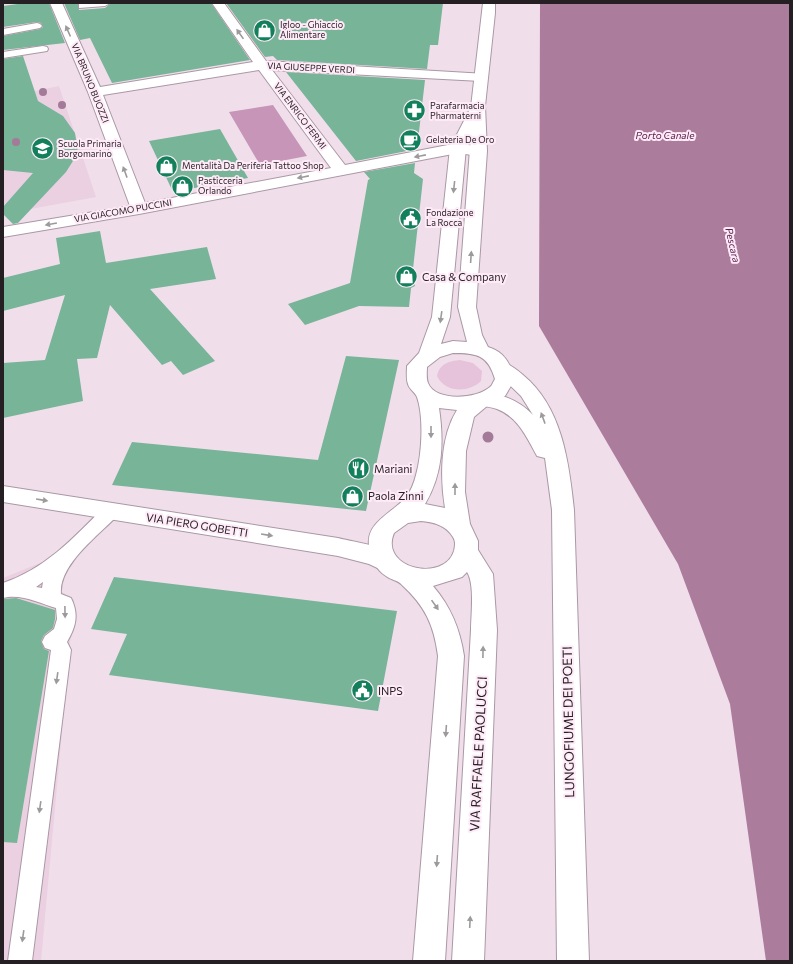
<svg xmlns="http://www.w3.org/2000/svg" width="793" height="964" viewBox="0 0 793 964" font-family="Commissioner,sans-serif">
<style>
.built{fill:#ead0e1}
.green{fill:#e7c3db}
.forest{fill:#c695b7}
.water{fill:#ac7c9d}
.building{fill:#77b498}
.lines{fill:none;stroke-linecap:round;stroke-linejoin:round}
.service-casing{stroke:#aa98a4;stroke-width:2}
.minor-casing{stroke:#aa98a4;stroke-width:2}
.tertiary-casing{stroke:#aa98a4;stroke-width:2}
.service{fill:#fff;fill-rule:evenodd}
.minor{fill:#fff;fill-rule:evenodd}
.tertiary{fill:#fff;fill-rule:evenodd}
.tree{fill:#a47a99}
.oneway{fill:#9d9a9c}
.labels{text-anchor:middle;stroke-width:4;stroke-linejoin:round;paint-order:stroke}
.far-poi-label{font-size:9px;fill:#251e23;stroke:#ffebf8;text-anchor:start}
.far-street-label{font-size:9px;fill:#251e23;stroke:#ffebf8}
.far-water-label{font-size:10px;font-style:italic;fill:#5b204d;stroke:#ffebf8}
.poi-label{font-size:11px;fill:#251e23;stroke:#ffebf8;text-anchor:start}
.street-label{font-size:11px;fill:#251e23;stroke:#ffebf8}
.near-street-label{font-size:13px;fill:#251e23;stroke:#ffebf8}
</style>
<rect width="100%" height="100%" fill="#f1deeb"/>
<g class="built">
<polygon points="59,86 96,197 3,214 3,101 11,96"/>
<polygon points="67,552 53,586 74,600 41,961 3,961 3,578"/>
</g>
<path class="green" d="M460 360 473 363 482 371 481 381C469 393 445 393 437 376 439 364 449 361 460 360Z"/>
<polygon class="forest" points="273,105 307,156 260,165 229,112"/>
<polygon class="water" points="540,3 790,3 790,961 766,961 730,704 678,564 539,326"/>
<g class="building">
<polygon points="25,3 49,3 65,43 3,50 3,36 40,29 43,27 41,23 37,22 3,27 3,6"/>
<polygon points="64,3 78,3 79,10 105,8 111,3 211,3 250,60 112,83 90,38 80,40"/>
<polygon points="226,3 443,3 438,45 430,45 427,69 277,60 273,56 265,57"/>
<polygon points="23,56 38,101 63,116 75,133 78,153 66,172 18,223 13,224 3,214 3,207 33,173 3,170 3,59"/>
<polygon points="286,72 425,80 417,149 356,161"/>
<polygon points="220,129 248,178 173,192 149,141"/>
<polygon points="415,163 414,173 423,179 412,278 415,286 411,288 409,307 359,306 305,325 288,304 350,283 368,180 370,179 364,172"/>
<polygon points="100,231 106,263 207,247 216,279 150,289 215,361 183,375 171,361 162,365 110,305 97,358 77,359 83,401 3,418 3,363 45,360 65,295 3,311 3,278 60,264 56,238"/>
<polygon points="346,356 399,360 366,511 112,485 132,442 318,460"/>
<polygon points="114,577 397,611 378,711 109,675 127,634 91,629"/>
<polygon points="16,598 55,610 55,619 53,628 44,635 41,641 44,649 49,651 17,843 3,842 3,599"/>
</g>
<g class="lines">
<defs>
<g id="service">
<polygon points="84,3 110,3 105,6 79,8 79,4"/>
<polygon points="37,23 40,24 42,26 40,28 3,35 3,29"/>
<polygon points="43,46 47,47 48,49 47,51 3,58 3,52"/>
<path d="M111 505 117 506 120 511 117 516C99 535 58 565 61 594L71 598C79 614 76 627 67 642L71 650 32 961H8L51 650 45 648 42 642 45 636 54 629 57 619 56 608C40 603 20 593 3 598V583C45 569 75 537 105 506ZM43 582 42 588 36 587Z"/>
</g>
<g id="minor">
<path d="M50 3H62L100 87 253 62 212 3H224L266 61 486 74 488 77 486 80 481 81 272 70 345 165 458 143 484 148 487 151 484 154 479 156 458 153 139 214 3 237V227L130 206 88 92ZM259 70 331 168 145 203 103 95Z"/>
<path d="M502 362C510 364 516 369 523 375 562 407 569 462 574 510L589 961H557L552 510 545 458 537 456C527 438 518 417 497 409 491 407 484 406 478 405L475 400 478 395C497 390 520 401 533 415L521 396 492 368 495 364Z"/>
<path d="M3 486 338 538C357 543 390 545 400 564L396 570 388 573 369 564 338 556 3 502Z"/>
</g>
<path id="tertiary" d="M483 3H495V13L485 106 487 151 476 307 482 335 488 347C505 352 510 364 515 379L505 396 487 406 474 417 466 451 465 492 470 524 478 541V550L493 574 497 630 484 961H452L471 630C471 615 475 584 467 572L462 577 433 586C451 607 460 629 464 656L445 961H413L438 656C434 625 425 606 402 585 398 580 391 580 386 576 376 570 370 557 369 545 366 522 394 512 406 497 411 491 414 483 416 475 422 454 424 417 417 397 415 392 409 389 408 384 406 379 407 371 407 366L419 353 432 317 450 148 471 107ZM471 136 458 307 467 342 453 341 441 344 450 317 466 148ZM453 353C477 353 488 355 495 379 493 382 492 386 490 387 477 399 435 402 428 383 426 378 427 371 427 367L440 357ZM439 408 457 410C440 437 440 478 445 508L425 504C443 474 444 442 439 408ZM421 521C433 522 446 525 453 537 456 542 455 546 454 551 444 583 379 569 394 533L408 523Z"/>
</defs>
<use href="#service" class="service-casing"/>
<use href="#minor" class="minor-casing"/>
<use href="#tertiary" class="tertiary-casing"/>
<use href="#service" class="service"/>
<use href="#minor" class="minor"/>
<use href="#tertiary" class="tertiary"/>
</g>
<g class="tree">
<circle cx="43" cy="92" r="4"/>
<circle cx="62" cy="105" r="4"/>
<circle cx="16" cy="142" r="4"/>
<circle cx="488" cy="437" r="5.5"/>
</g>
<defs><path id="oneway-solid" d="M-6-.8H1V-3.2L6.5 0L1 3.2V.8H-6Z"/></defs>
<g class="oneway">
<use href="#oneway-solid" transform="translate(68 31) rotate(-114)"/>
<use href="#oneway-solid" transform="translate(240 34) rotate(-125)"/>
<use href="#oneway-solid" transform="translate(420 156) rotate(169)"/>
<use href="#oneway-solid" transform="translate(125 172) rotate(-110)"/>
<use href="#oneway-solid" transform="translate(303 177) rotate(169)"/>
<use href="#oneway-solid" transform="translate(454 187) rotate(96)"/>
<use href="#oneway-solid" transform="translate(51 224) rotate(170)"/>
<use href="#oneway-solid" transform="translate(471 257) rotate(-86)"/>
<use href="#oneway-solid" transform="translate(441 317) rotate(98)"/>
<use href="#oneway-solid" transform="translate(543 418) rotate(-110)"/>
<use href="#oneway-solid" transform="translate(431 432) rotate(90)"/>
<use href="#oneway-solid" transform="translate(455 489) rotate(-90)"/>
<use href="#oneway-solid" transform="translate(42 500) rotate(9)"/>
<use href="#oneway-solid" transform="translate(267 535) rotate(9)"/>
<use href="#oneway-solid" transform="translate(435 605) rotate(55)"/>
<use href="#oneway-solid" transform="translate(65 612) rotate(89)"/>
<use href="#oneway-solid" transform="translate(483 652) rotate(-89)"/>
<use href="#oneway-solid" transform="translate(57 678) rotate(98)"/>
<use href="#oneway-solid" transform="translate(446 731) rotate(94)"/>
<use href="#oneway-solid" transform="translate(40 807) rotate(98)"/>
<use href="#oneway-solid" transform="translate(437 861) rotate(94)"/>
<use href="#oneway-solid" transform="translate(470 922) rotate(-87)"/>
<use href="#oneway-solid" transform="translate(23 936) rotate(98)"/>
</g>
<defs>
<symbol id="shop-disc" viewBox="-11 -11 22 22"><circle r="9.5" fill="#13805c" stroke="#ffebf8"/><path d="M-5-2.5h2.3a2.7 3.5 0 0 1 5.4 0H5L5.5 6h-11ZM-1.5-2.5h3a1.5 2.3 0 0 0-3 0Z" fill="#fff"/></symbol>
<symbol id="pharmacy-disc" viewBox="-11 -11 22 22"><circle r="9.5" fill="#13805c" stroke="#ffebf8"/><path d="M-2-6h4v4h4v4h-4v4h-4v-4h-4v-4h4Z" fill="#fff"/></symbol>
<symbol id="cafe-disc" viewBox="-11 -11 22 22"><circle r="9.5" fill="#13805c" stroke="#ffebf8"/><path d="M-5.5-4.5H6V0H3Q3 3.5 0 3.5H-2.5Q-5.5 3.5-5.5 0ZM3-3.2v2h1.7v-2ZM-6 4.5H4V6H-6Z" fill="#fff"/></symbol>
<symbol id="school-disc" viewBox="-11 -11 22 22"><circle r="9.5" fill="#13805c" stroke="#ffebf8"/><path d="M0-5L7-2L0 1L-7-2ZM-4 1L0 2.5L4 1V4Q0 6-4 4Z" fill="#fff"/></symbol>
<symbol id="civic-disc" viewBox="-11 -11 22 22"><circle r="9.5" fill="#13805c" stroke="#ffebf8"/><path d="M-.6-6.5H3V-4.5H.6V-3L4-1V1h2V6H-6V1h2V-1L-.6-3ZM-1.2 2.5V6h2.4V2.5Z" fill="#fff"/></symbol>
<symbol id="restaurant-disc" viewBox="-11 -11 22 22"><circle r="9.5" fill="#13805c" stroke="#ffebf8"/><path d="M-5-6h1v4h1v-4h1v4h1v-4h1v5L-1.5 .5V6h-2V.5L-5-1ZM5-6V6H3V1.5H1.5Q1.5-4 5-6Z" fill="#fff"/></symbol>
</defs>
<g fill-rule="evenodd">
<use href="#shop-disc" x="252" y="18" width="25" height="25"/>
<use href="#pharmacy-disc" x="402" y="98" width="25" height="25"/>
<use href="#cafe-disc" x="398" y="128" width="25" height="25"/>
<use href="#school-disc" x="30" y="136" width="25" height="25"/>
<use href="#shop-disc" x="154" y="154" width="25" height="25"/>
<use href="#shop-disc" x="170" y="174" width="25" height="25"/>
<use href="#civic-disc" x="398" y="206" width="25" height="25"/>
<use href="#shop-disc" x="394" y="264" width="25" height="25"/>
<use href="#restaurant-disc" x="346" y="456" width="25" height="25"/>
<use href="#shop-disc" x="340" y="484" width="25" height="25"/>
<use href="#civic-disc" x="350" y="678" width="25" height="25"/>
</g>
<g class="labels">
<g class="far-poi-label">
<text x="280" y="28">Igloo - Ghiaccio<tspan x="280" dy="10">Alimentare</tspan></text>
<text x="430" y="109">Parafarmacia<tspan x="430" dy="10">Pharmaterni</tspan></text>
<text x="426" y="143">Gelateria De Oro</text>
<text x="58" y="147">Scuola Primaria<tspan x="58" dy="10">Borgomarino</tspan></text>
<text x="182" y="169">Mentalità Da Periferia Tattoo Shop</text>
<text x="198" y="184">Pasticceria<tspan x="198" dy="10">Orlando</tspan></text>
<text x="426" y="216">Fondazione<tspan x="426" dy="10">La Rocca</tspan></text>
</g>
<g class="far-street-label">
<text transform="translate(311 68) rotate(3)" y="3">VIA GIUSEPPE VERDI</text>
<text transform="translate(90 83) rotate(68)" y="3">VIA BRUNO BUOZZI</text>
<text transform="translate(300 116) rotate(53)" y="3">VIA ENRICO FERMI</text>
<text transform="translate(123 211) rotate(-10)" y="3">VIA GIACOMO PUCCINI</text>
</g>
<g class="far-water-label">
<text x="665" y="139">Porto Canale</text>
<text transform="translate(733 245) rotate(77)" y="4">Pescara</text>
</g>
<g class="poi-label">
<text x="422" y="281">Casa &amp; Company</text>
<text x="374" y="473">Mariani</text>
<text x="368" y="500">Paola Zinni</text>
<text x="378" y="695">INPS</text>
</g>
<g class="street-label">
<text transform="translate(197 525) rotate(9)" y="4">VIA PIERO GOBETTI</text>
</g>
<g class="near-street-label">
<text transform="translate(568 722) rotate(-91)" y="5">LUNGOFIUME DEI POETI</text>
<text transform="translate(478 754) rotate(-87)" y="5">VIA RAFFAELE PAOLUCCI</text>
</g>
</g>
<rect width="793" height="964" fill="none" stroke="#251e23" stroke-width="8"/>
</svg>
